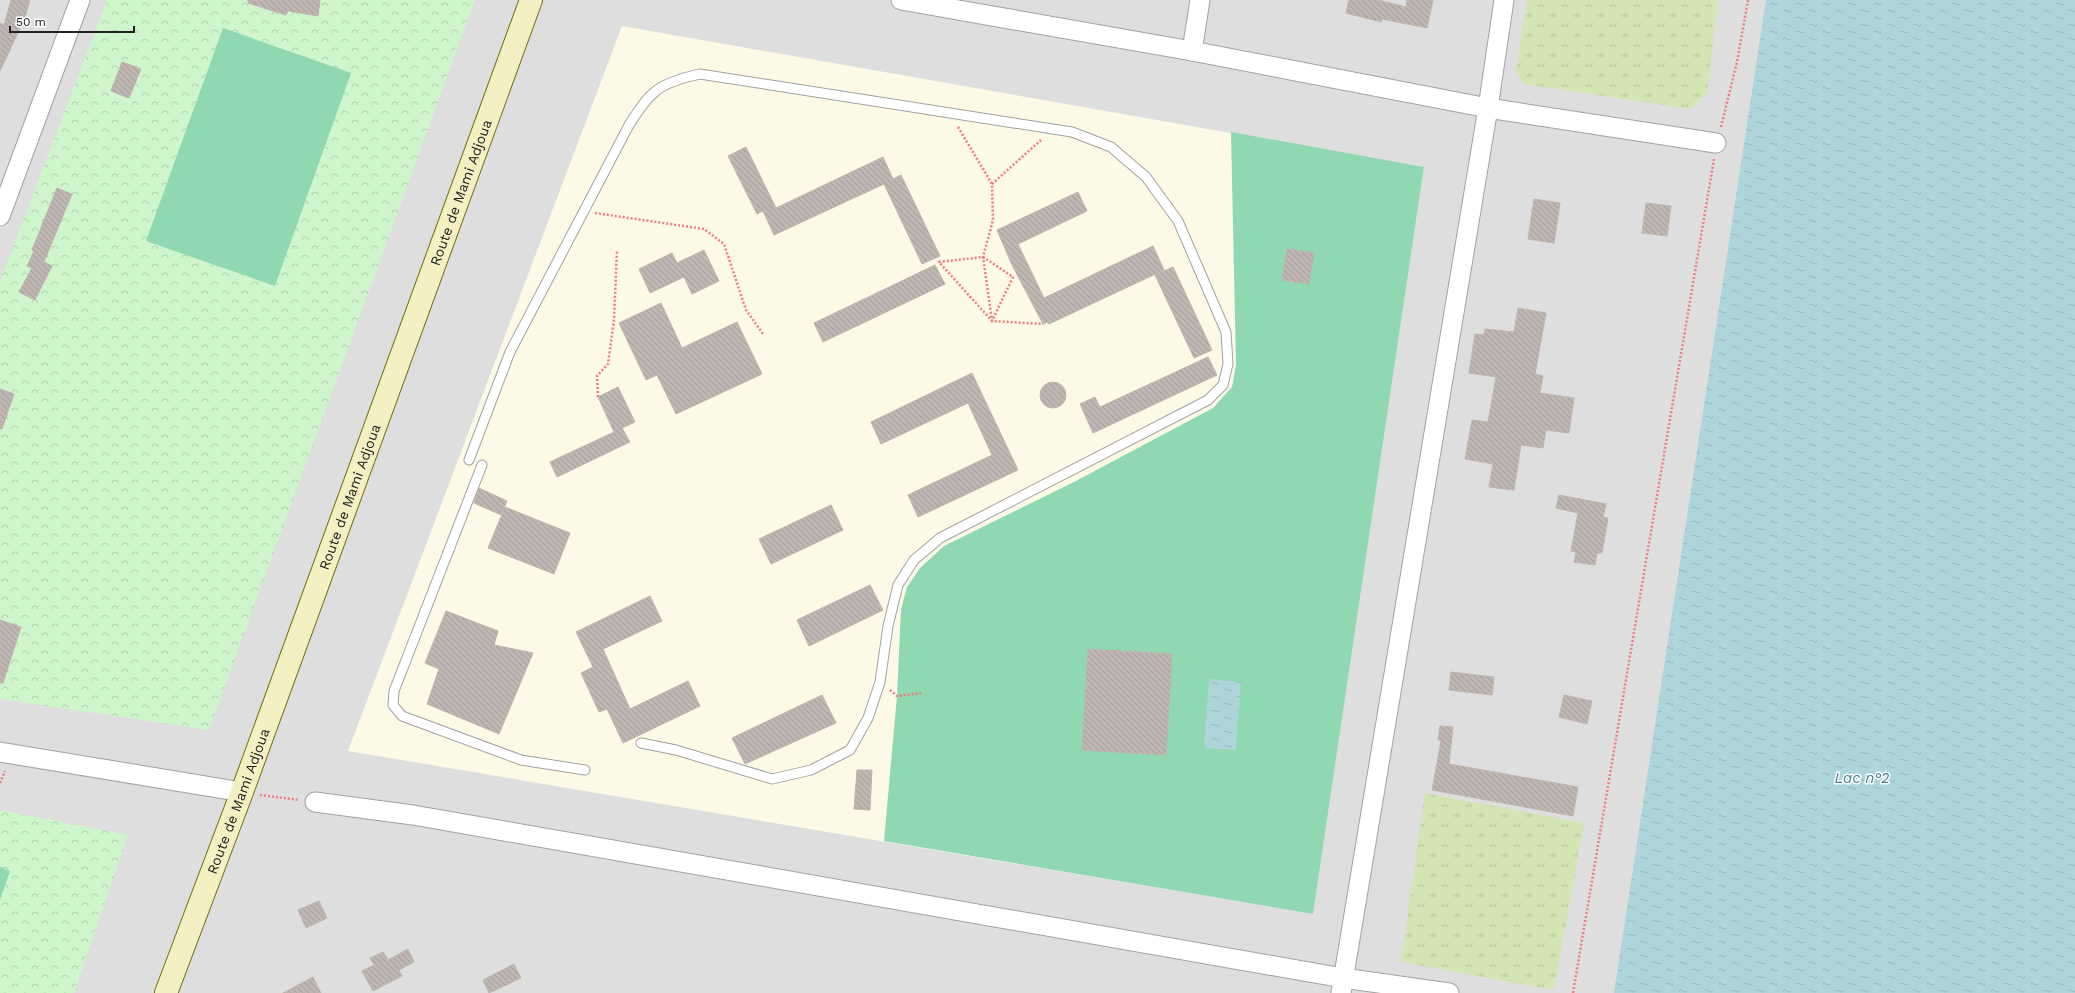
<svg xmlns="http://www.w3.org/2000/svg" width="2075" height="993" viewBox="0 0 2075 993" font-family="'Work Sans',sans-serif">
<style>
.residential{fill:#dfdedf}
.education{fill:#fcf9e6}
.grass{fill:url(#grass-tufts)}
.park{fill:url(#park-crowns)}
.pitch{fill:#8fd8b2}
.water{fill:url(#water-ripples)}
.building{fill:url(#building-back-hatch);stroke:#c1b3ad}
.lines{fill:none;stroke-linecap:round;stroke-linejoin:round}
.lane-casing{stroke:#a2a2a2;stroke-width:11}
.street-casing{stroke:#a2a2a2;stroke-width:21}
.secondary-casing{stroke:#716e10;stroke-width:24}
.path{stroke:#ed7d81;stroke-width:2.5;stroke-dasharray:2 2;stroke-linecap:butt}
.lane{stroke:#fff;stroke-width:9}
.street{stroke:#fff;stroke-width:19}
.secondary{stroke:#f4f0c3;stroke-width:22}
.labels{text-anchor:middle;stroke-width:3;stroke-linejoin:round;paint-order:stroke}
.street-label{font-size:14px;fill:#212121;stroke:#fff}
.water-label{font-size:15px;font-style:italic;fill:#4c7992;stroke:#fff}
</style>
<defs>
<pattern id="grass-tufts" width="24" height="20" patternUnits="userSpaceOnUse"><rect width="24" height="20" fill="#d3e5b4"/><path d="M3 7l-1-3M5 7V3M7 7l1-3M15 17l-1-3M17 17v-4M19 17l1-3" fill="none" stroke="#b5c49a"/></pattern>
<pattern id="park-crowns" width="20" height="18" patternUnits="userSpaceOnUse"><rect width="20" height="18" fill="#cef5cb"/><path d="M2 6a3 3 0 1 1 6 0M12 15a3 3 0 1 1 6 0" fill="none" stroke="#b1d2ae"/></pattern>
<pattern id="water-ripples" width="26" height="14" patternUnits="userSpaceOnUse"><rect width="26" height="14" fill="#aed6da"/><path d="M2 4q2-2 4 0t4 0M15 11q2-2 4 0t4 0" fill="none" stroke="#95b7bb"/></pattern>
<pattern id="building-back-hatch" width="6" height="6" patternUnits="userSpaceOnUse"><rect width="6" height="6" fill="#beb6b2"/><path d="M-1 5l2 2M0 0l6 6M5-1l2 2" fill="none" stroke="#a39c99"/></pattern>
</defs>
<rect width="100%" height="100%" fill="#f1ede9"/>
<polygon class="residential" points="0,0 1768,0 1615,993 0,993"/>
<polygon class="education" points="622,26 1424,167 1313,914 348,751"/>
<g class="grass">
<polygon points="1527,0 1718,0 1707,93 1691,109 1524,84 1516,71"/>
<polygon points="1425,793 1584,823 1554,990 1401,962"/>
</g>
<g class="park">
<polygon points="107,0 475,0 209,730 0,699 0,281"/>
<polygon points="0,810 128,835 74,993 0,993"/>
</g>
<g class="pitch">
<polygon points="223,28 351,73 275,286 146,241"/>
<polygon points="1231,132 1424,167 1313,914 884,841 897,696 901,609 907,587 920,568 944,546 1074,482 1213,408 1232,387 1236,365"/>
<polygon points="0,867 10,871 0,900"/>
</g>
<g class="water">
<polygon points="1766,0 2075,0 2075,993 1614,993"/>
<polygon points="1209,679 1241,682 1236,750 1204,748"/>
</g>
<g class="building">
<polygon points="11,0 30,0 24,20 0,71 0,23 4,25"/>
<polygon points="248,0 320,0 318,16 288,11 286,15 248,3"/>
<polygon points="1349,0 1378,0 1406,7 1407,0 1433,0 1427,28 1382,19 1381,22 1346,13"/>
<polygon points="122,62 141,69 129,98 111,91"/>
<polygon points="746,147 776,208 883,157 893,179 901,175 940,256 922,264 884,184 774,235 763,211 757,214 728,156"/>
<polygon points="57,188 72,194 44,262 52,266 35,300 19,292 32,268 27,266 34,251 32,250"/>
<polygon points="1078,192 1087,211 1018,244 1044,298 1153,246 1164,270 1049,324 1048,322 1043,324 1012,265 997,230"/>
<polygon points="1534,199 1560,203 1554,243 1528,239"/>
<polygon points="1646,203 1671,206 1667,236 1642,233"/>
<polygon points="1287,249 1314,253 1309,284 1282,280"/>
<polygon points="704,250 719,281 692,294 684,277 650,293 639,269 672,253 677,263"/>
<polygon points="935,265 945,284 823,342 814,323"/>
<polygon points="1173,267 1212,350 1194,358 1155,275"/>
<polygon points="661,303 682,348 737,322 762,374 676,414 657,375 646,380 619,323"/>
<polygon points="1518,308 1546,313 1535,374 1543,376 1540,393 1574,398 1569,433 1546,430 1543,448 1521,445 1514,490 1489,487 1493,464 1465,459 1472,420 1488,422 1496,377 1469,373 1475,334 1484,335 1485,329 1514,332"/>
<polygon points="1208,357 1217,375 1093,433 1080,404 1095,397 1100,407"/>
<polygon points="972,373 1018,470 918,517 908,495 992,455 968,403 881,444 871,422"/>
<circle cx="1053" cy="395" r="13"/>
<polygon points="618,387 635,422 622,428 630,442 557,477 550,462 614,432 598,397"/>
<polygon points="0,389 14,394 2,429 0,429"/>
<polygon points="479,488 507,501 501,515 474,503"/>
<polygon points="1559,495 1606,504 1603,517 1608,518 1602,553 1597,553 1595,565 1574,562 1576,552 1571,551 1578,513 1556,508"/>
<polygon points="831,505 843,530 771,564 759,539"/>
<polygon points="505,507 570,533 554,574 488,548"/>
<polygon points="870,585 883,610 809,646 797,620"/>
<polygon points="650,596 662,621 603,649 630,709 688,681 700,706 623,743 607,709 599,712 581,673 593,667 576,632"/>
<polygon points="446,611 498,631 494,645 533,653 499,734 427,704 439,669 425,663"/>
<polygon points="0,620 21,627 3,683 0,683"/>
<polygon points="1088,649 1172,654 1166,755 1082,750"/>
<polygon points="1451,672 1494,677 1492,695 1449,690"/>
<polygon points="822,695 836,723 745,764 732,738"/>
<polygon points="1564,695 1592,701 1587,724 1559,717"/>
<polygon points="1440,726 1453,727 1449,764 1578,787 1573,816 1432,790 1441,741 1438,740"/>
<polygon points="857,770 872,770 870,810 854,809"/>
<polygon points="319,901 327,918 306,928 298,910"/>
<polygon points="408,949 414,962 399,970 402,976 373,991 362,971 374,965 370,958 383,952 388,960"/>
<polygon points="514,964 521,978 489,993 483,980"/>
<polygon points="313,977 321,993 283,993"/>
</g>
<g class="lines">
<defs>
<g id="lane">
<path d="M469 460 510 352 629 125C651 90 659 83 700 74L1072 132 1111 147 1146 177 1178 221 1226 332 1228 364 1223 385 1208 400 940 538 914 560 898 585 888 626 880 682 868 718 850 750 811 770 772 779 676 750 641 743"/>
<polyline points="482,465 394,691 393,705 402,716 521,760 585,770"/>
</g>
<g id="street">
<polyline points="901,0 1192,51 1488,108 1716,143"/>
<polyline points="1192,51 1200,0"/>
<polyline points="0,216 80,0"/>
<polyline points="0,752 242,792"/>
<polyline points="315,802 413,815 1343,978 1449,993"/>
<polyline points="1341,993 1488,108 1504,0"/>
</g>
<g id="secondary">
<path id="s1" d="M166 993 242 792 531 0"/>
</g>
</defs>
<use href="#lane" class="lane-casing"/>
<use href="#street" class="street-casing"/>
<use href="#secondary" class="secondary-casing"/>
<g class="path">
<polyline points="958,127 992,184 993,220 983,257 992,321 1043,324"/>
<polyline points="1721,127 1737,62 1748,0"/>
<polyline points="992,184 1041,140"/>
<polyline points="595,213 704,229 724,244 746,310 763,334"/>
<polygon points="983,257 1013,277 992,321 939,262"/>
<polyline points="598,397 597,376 608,364 614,320 617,250"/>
<polyline points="890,690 897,696 921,693"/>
<polyline points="0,783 5,771"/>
<polyline points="260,795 299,800"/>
<polyline points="1573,993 1714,159"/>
</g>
<use href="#lane" class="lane"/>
<use href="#street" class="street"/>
<use href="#secondary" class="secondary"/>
</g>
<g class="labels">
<g class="street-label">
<text dy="5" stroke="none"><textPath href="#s1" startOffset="853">Route de Mami Adjoua</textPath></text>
<text dy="5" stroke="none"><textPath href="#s1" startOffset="529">Route de Mami Adjoua</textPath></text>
<text dy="5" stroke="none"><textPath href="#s1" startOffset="205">Route de Mami Adjoua</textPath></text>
</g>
<g class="water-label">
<text x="1862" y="783">Lac n°2</text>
</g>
</g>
<path d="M10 26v6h124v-6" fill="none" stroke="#212121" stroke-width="2"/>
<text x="16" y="26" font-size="12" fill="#212121" stroke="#ffffff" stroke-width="3" paint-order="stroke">50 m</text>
</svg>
